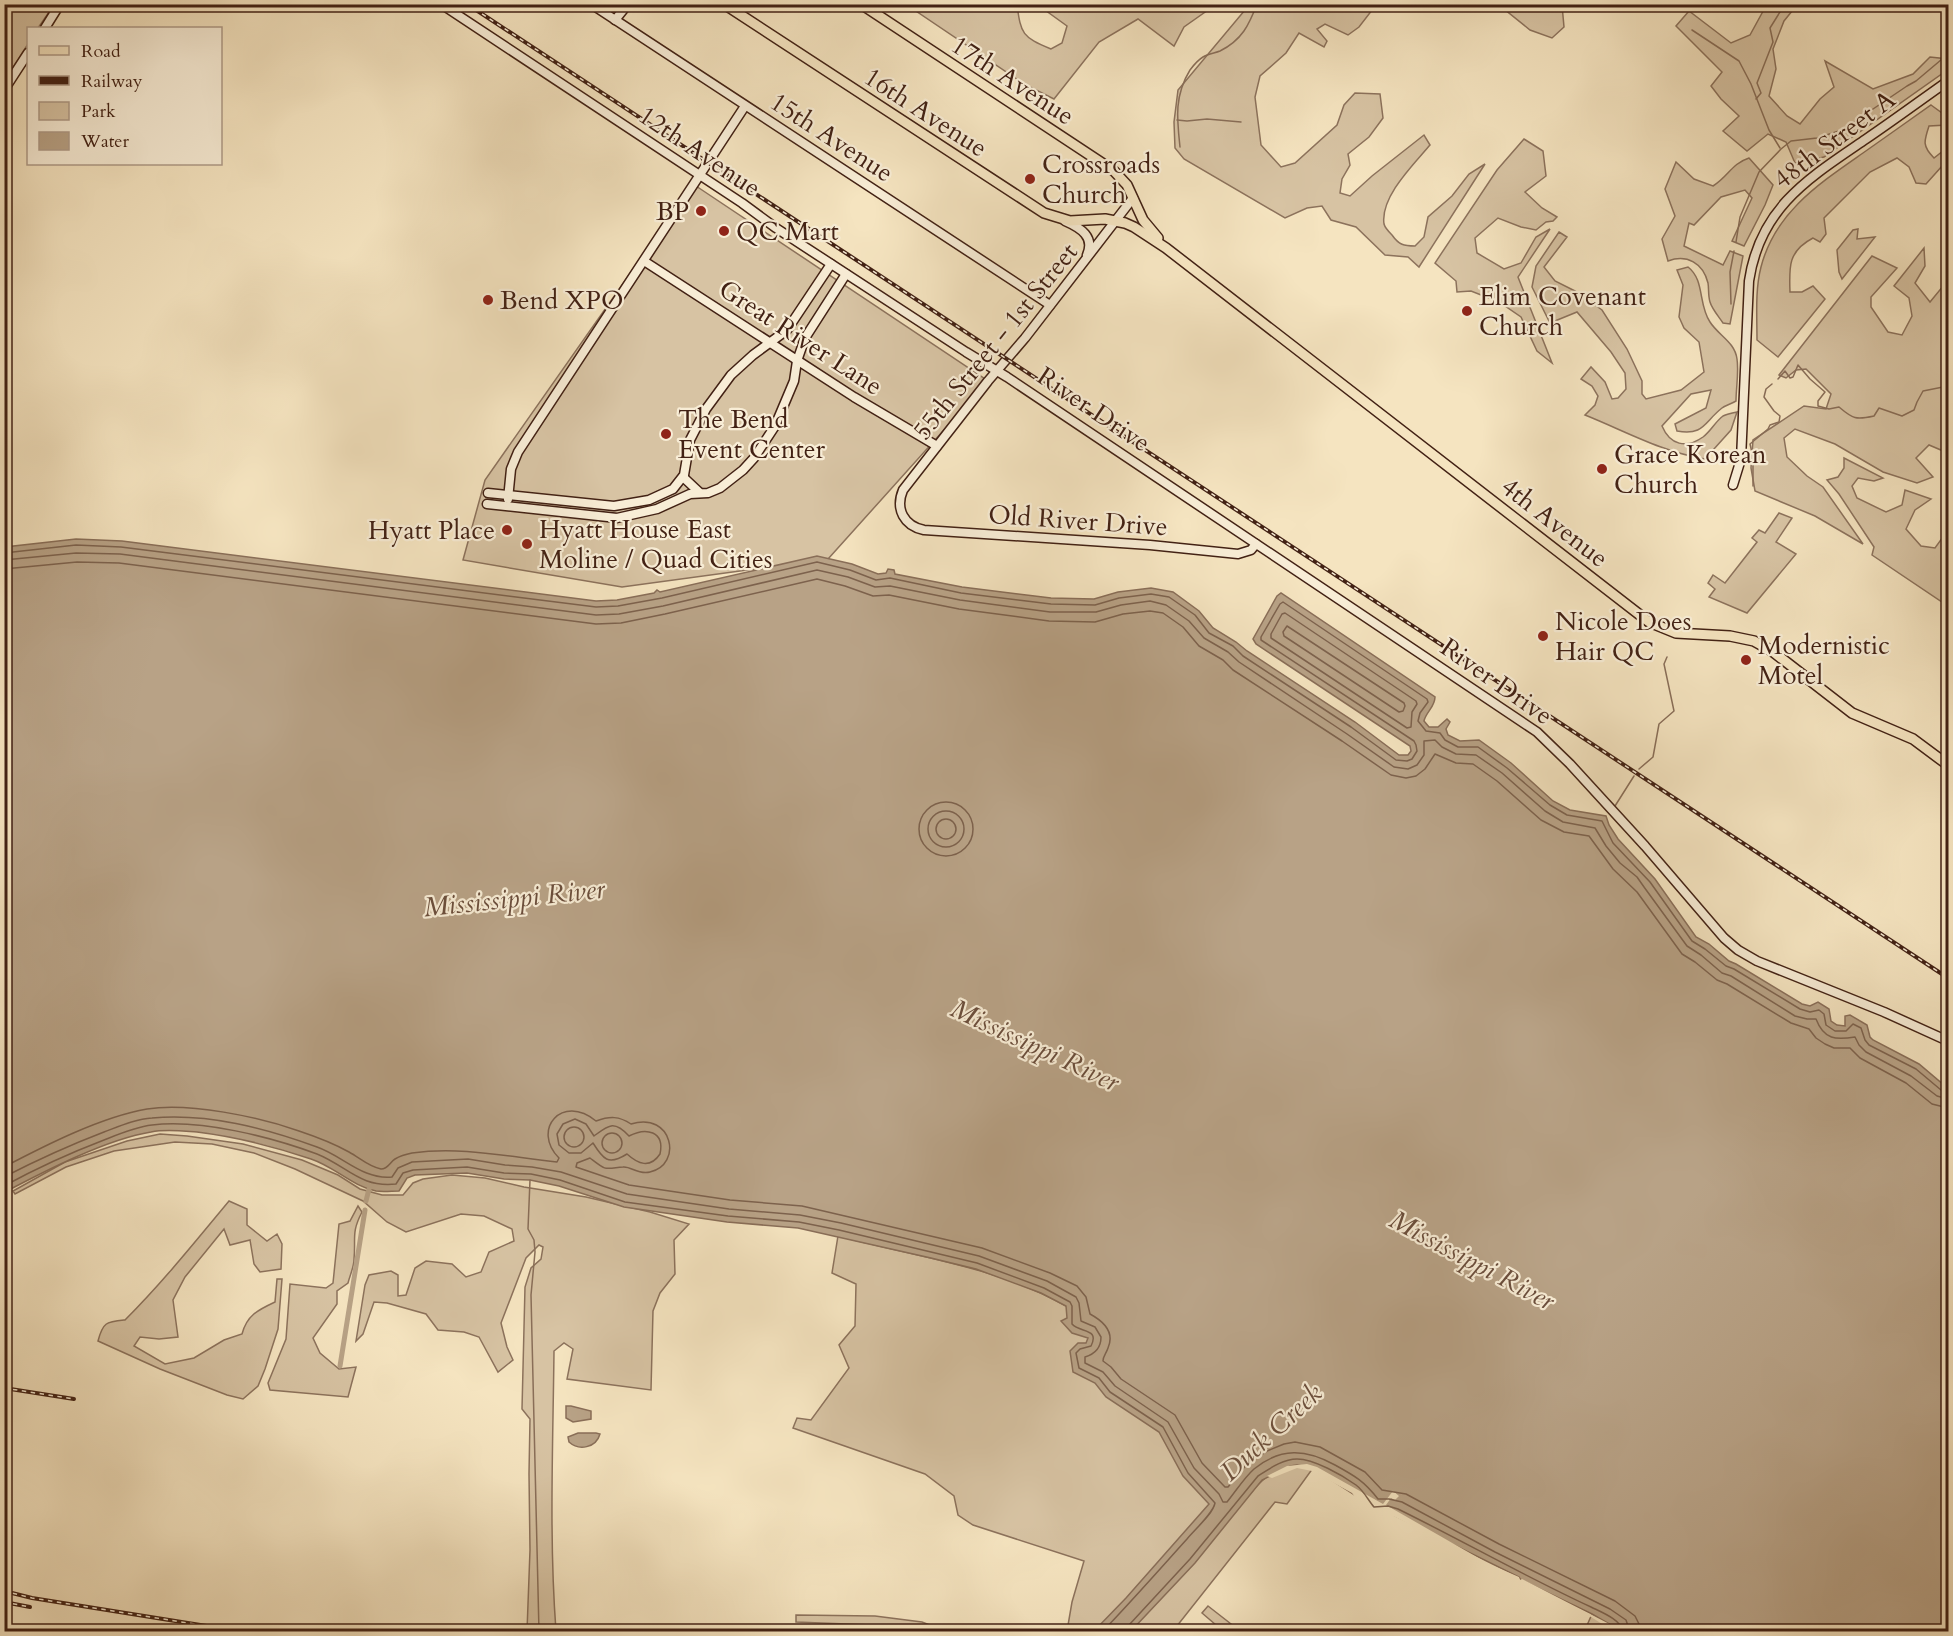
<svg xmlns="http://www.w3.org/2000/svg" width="1953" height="1636" viewBox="0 0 1953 1636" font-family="Cardo,serif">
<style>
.green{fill:#d7c3a3;stroke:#8c725c;stroke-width:1.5}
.water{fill:#b8a286;stroke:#896e58;stroke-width:1.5}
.pier{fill:#f5e4c0}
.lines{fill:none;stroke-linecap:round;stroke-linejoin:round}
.shore{stroke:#7d624d;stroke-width:1.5}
.stream{stroke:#896e58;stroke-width:1.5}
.canal{stroke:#b8a286;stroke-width:5}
.secondary-casing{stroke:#422114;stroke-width:11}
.primary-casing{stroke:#422114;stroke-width:12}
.secondary{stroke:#f8edd6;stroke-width:8}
.primary{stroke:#f5e4c0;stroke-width:9}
.rail-casing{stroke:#422114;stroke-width:4}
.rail{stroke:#f8edd6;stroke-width:1.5;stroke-dasharray:4.5;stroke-linecap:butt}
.poi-dot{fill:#8f2418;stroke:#f8edd6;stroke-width:2}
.labels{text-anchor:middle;stroke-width:4.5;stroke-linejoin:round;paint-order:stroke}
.street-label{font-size:26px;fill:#422114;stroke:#f8edd6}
.poi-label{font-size:26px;fill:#422114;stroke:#f8edd6;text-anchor:start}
.water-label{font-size:27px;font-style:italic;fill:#6b4e3c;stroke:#f8edd6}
</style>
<rect width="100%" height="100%" fill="#f5e4c0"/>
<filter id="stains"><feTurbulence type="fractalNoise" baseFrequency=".00333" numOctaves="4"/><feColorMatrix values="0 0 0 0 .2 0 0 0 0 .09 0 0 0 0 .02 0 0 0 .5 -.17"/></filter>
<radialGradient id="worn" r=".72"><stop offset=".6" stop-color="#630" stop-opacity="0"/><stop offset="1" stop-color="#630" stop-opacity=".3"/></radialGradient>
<g class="green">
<polygon points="5,4 54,5 38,28 28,28 28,44 5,80"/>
<path d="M1250 4 1376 5 1359 27 1348 35 1325 24 1317 29 1327 41 1324 47 1299 33 1286 53 1260 76 1255 97 1261 145 1281 167 1295 163 1337 125 1344 105 1355 93 1380 94 1383 118 1369 137 1348 154 1350 165 1342 179 1340 193 1350 196 1372 176 1424 135 1430 145C1414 164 1380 197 1384 224 1385 228 1389 232 1392 235 1399 245 1404 246 1415 246L1424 237 1428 217 1452 196 1469 174 1485 164 1419 267 1408 257 1385 255 1356 227 1331 220 1322 206 1307 208 1285 218 1184 159 1175 148 1174 122 1178 90Z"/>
<polygon points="1767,4 1797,5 1784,21 1773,49 1776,69 1769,96 1787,116 1800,124 1820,99 1834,87 1825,61 1873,89 1913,74 1930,57 1948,59 1943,73 1824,157 1795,163 1786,142 1768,134 1747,151 1723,131 1739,116 1721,99 1711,86 1722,72 1676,26 1689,11 1731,43 1750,35"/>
<path d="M907 5H964L980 9 989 5H1017C1021 34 1022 37 1051 49L1062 43 1067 26 1038 5H1211L1208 10 1184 27 1174 46 1138 19 1099 42 1054 99 1024 84Z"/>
<polygon points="1499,5 1562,5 1564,27 1552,38 1530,30"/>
<path d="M1931 105 1946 116 1947 125 1929 126C1924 141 1922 146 1934 158L1948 147V164L1943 165 1926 184 1916 183 1909 167 1897 158 1870 172 1824 218 1826 234 1820 242 1813 238C1788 251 1789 267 1790 292H1802L1813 286 1825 299 1778 357 1757 340C1757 316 1755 290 1761 267 1775 212 1820 183 1863 153 1886 137 1908 121 1931 105Z"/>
<polygon points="1524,139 1543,151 1546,176 1525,192 1542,208 1557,217 1553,221 1546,222 1536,230 1521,227 1498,218 1475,238 1477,253 1504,269 1521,263 1536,237 1550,229 1518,277 1552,363 1537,351 1521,317 1499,302 1471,291 1457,292 1456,281 1435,263 1497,170"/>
<path d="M1749 158 1773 185 1765 205 1744 246 1732 241 1752 198 1745 190 1721 197 1694 225 1689 223 1684 246 1723 265 1730 251 1743 256 1730 324 1723 323C1719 317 1712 309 1710 302 1708 296 1709 289 1708 283 1703 263 1687 254 1668 261L1662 239 1675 216 1665 189 1676 162 1694 179 1713 186C1729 176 1731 164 1749 158Z"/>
<polygon points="693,184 988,381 828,559 622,587 463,560 485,480"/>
<polygon points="1858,229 1857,239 1875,237 1842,279 1839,272 1837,250 1853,230"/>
<path d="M1559 232 1567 237 1544 267 1555 281 1575 291 1602 310 1627 349 1635 366 1642 381V394L1646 399 1681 390 1704 372 1699 342 1684 328 1679 317 1683 285 1677 270 1688 267C1705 280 1698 305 1710 322 1718 335 1735 342 1737 359 1739 372 1736 388 1736 401 1731 404 1726 405 1722 408 1704 422 1704 436 1677 431L1675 424 1706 408 1711 390 1691 394 1662 426C1670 445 1686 449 1703 437 1711 431 1715 422 1723 416 1727 414 1732 413 1737 412L1731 430 1705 459C1662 452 1625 431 1585 415L1595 405 1598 396 1592 386 1581 379 1591 367 1605 382 1612 399 1618 398 1626 389 1625 373 1611 352 1577 312 1550 323 1532 287 1536 266Z"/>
<polygon points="1924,248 1925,266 1915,283 1930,302 1948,280 1948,453 1929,445 1916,458 1933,477 1917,483 1883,472 1835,444 1795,429 1784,438 1787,457 1807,476 1823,487 1863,544 1815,516 1755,491 1751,468 1753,440 1804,406 1826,409 1831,394 1806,369 1796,370 1786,378 1779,375 1872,256 1897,268 1871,297 1871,307 1888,332 1902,335 1912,316 1909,298 1894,286"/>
<polygon points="1844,458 1883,478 1874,481 1858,478 1852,486 1857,498 1886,512 1902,505 1905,490 1931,499 1915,510 1906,529 1921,546 1935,548 1948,530 1948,606 1872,555 1874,547 1839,494 1827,480 1838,477 1844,468"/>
<polygon points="1779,513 1792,518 1776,542 1796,554 1747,613 1709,597 1715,589 1708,583 1713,575 1725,583 1757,542 1752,538 1759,530 1765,533"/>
<path d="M160 1134 187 1136 243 1144 302 1160 338 1175 360 1189 382 1195H403L413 1183 423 1179 452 1175 485 1178 524 1187 586 1197 650 1212 689 1224 674 1240 675 1274 660 1293 653 1311 651 1390 567 1379 573 1349 564 1343 554 1351C553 1444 549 1538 556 1631H527L530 1550 529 1474 530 1419 522 1409 525 1287 531 1268 541 1259 543 1247 539 1245 526 1258 501 1323 507 1347 513 1360 498 1372 479 1337 464 1332 438 1330 426 1314 387 1303 374 1302 363 1334 356 1341 365 1285 369 1275 391 1271 398 1275V1296L406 1295 415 1268 426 1261 452 1264 466 1277 481 1272 489 1252 514 1241 512 1229 484 1216 461 1214 406 1232 387 1222 363 1201 295 1169 254 1153 212 1144 175 1142 114 1151 66 1167 15 1194 13 1191 65 1162 127 1141Z"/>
<path d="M229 1201 247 1209V1225L267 1241 277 1234 282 1244 281 1269 260 1272 254 1264 250 1240 230 1245 224 1229 185 1277 173 1300 178 1337 159 1339 140 1337 134 1346 165 1364 194 1358 224 1340 242 1334C247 1315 258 1310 275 1302L277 1279H282L278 1329 265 1369 258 1386 243 1399 227 1395 160 1369 98 1341C103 1322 106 1322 125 1320 162 1283 195 1242 229 1201Z"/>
<path d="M358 1206 362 1212C351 1233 356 1238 354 1259 354 1267 350 1275 348 1283L337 1291V1304L313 1338 320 1353 339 1369 356 1367 348 1397 270 1390 268 1383 286 1339 290 1284 326 1288 333 1283 339 1224 350 1221Z"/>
<path d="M838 1236C913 1256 998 1267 1066 1306L1227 1522C1245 1501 1264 1468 1294 1465 1300 1465 1307 1467 1313 1468L1287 1504 1275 1502 1173 1631H1067L1072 1602 1084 1561 973 1525 958 1515 954 1496 925 1474 793 1428 797 1418 811 1420 849 1368 839 1345 855 1326 856 1284 832 1273Z"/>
<polygon points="1208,1606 1240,1631 1223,1631 1202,1613"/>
<polygon points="1592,1614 1621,1632 1584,1632"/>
<polygon points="796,1615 875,1616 922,1622 945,1631 899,1631 872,1625 796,1622"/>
</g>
<g class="water">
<path d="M76 539 122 541 596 601 617 600 654 593 657 590 660 592 817 556 852 564 878 574 886 573 888 569 894 570 895 574 962 587 1051 598 1094 599 1118 592 1151 588 1173 592 1199 611 1213 628 1236 642 1247 651 1355 722 1399 755H1408L1411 751 1410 746 1256 644 1253 639 1277 596 1281 593 1435 697C1435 707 1426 712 1424 721L1429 727H1438L1447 719 1450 722 1446 729 1448 735 1460 741 1479 740 1511 763 1553 801 1570 810 1606 816 1609 825 1618 839 1655 879 1696 937 1709 944 1729 961 1736 964 1802 1004 1810 1006 1818 1002 1829 1009 1831 1021 1837 1025 1845 1026V1016L1850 1015 1867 1025 1870 1037 1873 1040 1919 1064 1944 1085 1948 1086V1631H1621L1592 1614 1521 1580 1519 1577 1361 1499 1313 1468 1297 1465 1290 1466 1262 1480 1195 1563 1131 1631H1094L1126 1598 1209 1504 1183 1476 1159 1432 1106 1397 1095 1383 1073 1372 1070 1351 1078 1343H1086L1088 1338 1072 1333 1061 1321 1067 1318 1066 1306 1041 1293 976 1269 931 1258 798 1228 727 1222 624 1207 559 1186 530 1180 504 1179 467 1173 415 1175 407 1178 399 1191C392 1191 383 1192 376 1191 352 1186 335 1167 311 1159 273 1146 237 1137 197 1132 182 1131 166 1129 151 1132 107 1139 45 1171 5 1192V547Z"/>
<polygon points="566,1406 571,1406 591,1411 591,1419 573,1422 566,1418"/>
<path d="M578 1433H596L600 1434C596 1448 579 1451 569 1442L568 1437Z"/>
</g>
<polygon class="pier" points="1307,1464 1317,1467 1383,1504 1393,1491 1399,1496 1395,1500 1391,1498 1386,1505 1489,1564 1519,1577 1520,1580 1522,1579 1623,1631 1615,1632 1591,1617 1522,1583 1519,1583 1516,1579 1488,1566 1395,1517 1387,1515 1373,1517 1368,1515 1352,1493 1312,1471 1297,1468 1272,1478 1267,1476 1287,1466"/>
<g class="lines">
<g class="shore">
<polyline points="4,553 76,545 121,547 596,607 618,606 662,598 817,562 850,570 876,580 890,578 961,593 1051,604 1095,605 1119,598 1151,594 1169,597 1195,615 1209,633 1233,646 1243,656 1351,727 1396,760 1407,761 1412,759 1417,751 1416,745 1414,741 1261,640 1261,637 1280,604 1283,602 1427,699 1428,702 1420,713 1418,721 1426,731 1440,733 1445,740 1458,747 1478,747 1507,768 1550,805 1567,815 1602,821 1613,843 1650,882 1692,941 1705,949 1726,966 1734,969 1800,1009 1810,1012 1819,1010 1824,1014 1826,1025 1835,1031 1846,1031 1853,1024 1861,1028 1865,1040 1869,1045 1916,1069 1941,1090 1948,1091"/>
<path d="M4 560 76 553 120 554 596 615 619 614 663 606 817 570 848 577 875 587 890 586 960 600 1050 612H1096L1121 605 1150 601 1166 605 1189 621 1204 638 1228 652 1239 662 1347 734 1394 767 1408 769 1417 765 1424 755V741L1435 740 1442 747 1456 754 1476 755 1502 773 1545 811 1563 822 1595 828 1606 846 1620 863 1637 877 1644 887 1687 946 1701 955 1722 973 1731 976 1795 1016 1807 1019H1816C1824 1040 1836 1040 1855 1037L1859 1045 1866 1052 1911 1076 1937 1096 1948 1099"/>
<polyline points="4,569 77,562 119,563 596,624 621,623 665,614 817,579 845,586 873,596 889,595 959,609 1049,621 1095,622 1123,614 1150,611 1163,613 1183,627 1199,646 1223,660 1233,670 1342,741 1391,775 1406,778 1416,776 1425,769 1435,754 1456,763 1473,764 1497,781 1541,820 1564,832 1589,836 1613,869 1637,892 1682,954 1695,962 1717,980 1727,984 1791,1023 1809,1029 1816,1038 1825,1044 1834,1048 1850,1048 1860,1058 1906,1083 1932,1104 1948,1108"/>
<polygon points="1285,613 1416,701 1417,704 1412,712 1411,727 1407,728 1271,638 1271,634 1282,614"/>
<polygon points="1287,626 1404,703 1405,706 1403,711 1399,712 1284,636 1283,632"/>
<circle cx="946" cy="829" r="27"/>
<circle cx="946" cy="829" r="18"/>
<circle cx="946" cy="829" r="10"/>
<path d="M575 1119 586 1124 594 1136C609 1125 614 1120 629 1136 646 1127 665 1131 660 1154 650 1169 638 1164 627 1154 608 1166 603 1159 593 1143L581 1153H569L559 1145 557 1134 563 1124Z"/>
<circle cx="574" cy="1137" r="10"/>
<circle cx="612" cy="1143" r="10"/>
<path d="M4 1167C46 1145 101 1117 147 1109 189 1102 259 1117 299 1131 317 1137 333 1143 349 1152 360 1158 369 1167 381 1169 388 1169 390 1162 395 1159 400 1156 407 1154 412 1153 461 1146 509 1157 557 1162L559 1158C531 1130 562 1093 596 1121 610 1116 619 1116 631 1124 673 1111 683 1165 650 1172 638 1175 631 1166 623 1167 603 1169 607 1171 590 1158L577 1163 576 1167 629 1185 730 1200 802 1206 982 1248 1050 1273 1077 1286 1086 1297 1090 1314C1103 1321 1115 1332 1108 1348 1106 1354 1103 1356 1103 1361L1111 1367 1121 1379 1175 1415 1202 1463 1225 1487H1228L1247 1464 1267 1451 1284 1444 1295 1442 1320 1447 1365 1472 1382 1490 1406 1494 1499 1544 1615 1601 1635 1616 1639 1624V1632"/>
<path d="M4 1177C37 1160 70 1145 104 1132 120 1126 136 1119 152 1118 208 1113 265 1128 317 1147 343 1156 363 1180 392 1177L398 1168 412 1162 468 1159 505 1165 532 1167 561 1172 627 1194 729 1209 800 1215 841 1223 979 1256 1047 1281 1076 1297 1079 1303 1081 1321 1095 1327 1101 1337C1101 1348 1095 1354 1085 1357V1363L1103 1372 1115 1386 1168 1422 1194 1468 1219 1494 1223 1502H1227C1236 1491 1244 1478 1254 1469 1281 1447 1306 1449 1335 1465 1355 1476 1364 1481 1378 1499H1389L1402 1502 1495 1552 1610 1609 1626 1620 1630 1632"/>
<path d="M4 1186C37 1168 70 1153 104 1140 119 1134 135 1127 152 1125 201 1119 271 1137 317 1154 347 1166 360 1188 396 1184L403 1173 413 1170 467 1167 504 1173 531 1174 560 1180 625 1202 728 1216 799 1222 839 1230 977 1263 1044 1288 1070 1302 1072 1306V1324C1080 1333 1100 1328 1091 1346L1080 1349 1076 1353 1079 1368 1099 1378 1110 1392 1163 1427 1188 1473 1215 1503C1213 1514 1194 1530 1187 1539 1159 1570 1131 1602 1102 1632"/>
<path d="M1127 1632 1129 1625 1190 1559 1258 1476C1269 1469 1283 1459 1297 1459 1314 1459 1342 1475 1356 1485 1364 1491 1368 1500 1374 1507L1388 1506 1398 1509C1463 1541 1526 1577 1591 1607 1601 1612 1622 1620 1623 1632"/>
</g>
<g class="stream">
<polyline points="1692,30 1739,61 1751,84 1769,130 1780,148"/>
<polyline points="1756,99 1761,93 1757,83 1773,42 1770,28 1785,4"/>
<polyline points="1177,120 1187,121 1207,119 1241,122"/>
<path d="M1180 147C1177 119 1174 96 1190 70 1193 66 1198 60 1203 57 1208 54 1215 53 1220 51 1242 40 1249 25 1257 4"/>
<polyline points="1736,242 1740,217 1759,172 1781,149 1791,141 1817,138 1842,130 1907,86 1916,81 1948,54"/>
<polyline points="1731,304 1730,272 1734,251"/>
<path d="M1778 379 1785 371 1790 378 1793 377 1798 365 1810 379 1825 392 1818 401V406L1829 409 1839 407C1853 419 1856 420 1874 416L1879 408 1902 416 1914 410 1917 402 1923 391 1948 386"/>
<polyline points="1753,486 1753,457 1750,444 1768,429 1770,425 1779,422 1780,416 1774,411 1764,397 1766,389 1772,384"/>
<polyline points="1639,769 1653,757 1659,724 1674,711 1664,664 1667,657"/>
<polyline points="1615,806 1634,776"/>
<polyline points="530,1180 528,1229 534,1240 535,1252 531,1295 539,1632"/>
</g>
<g class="canal">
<polyline points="366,1201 369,1189"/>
<polyline points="340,1366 365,1210"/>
</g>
<defs>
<g id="secondary">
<polyline points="441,4 742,203 776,228 966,352 1007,377 1537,732 1570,764 1645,846 1724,938 1738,950 1757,961 1884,1012 1948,1041"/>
<polyline points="591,4 1050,305"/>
<polyline points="615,20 628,4"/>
<polyline points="45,28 60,4"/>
<polyline points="4,90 28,53"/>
<path d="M1133 198 1025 338 988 381 903 490C895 509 904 526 924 530L1150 545 1238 554 1251 550 1256 544"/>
<path d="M1065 221C1081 228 1095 237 1087 255"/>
<polyline points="644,261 854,397 937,446"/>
<polyline points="683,477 699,492"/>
<path d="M1733 485 1741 459 1749 281C1760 207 1809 178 1866 139 1894 120 1921 100 1948 81"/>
<polyline points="488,493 614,506 649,500 673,489 684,475 690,440 706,409 731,375 753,355 787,330 831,264"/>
<polyline points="508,499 511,469 518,452 745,106"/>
<polyline points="487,504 617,518 657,509 690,494 708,493 720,488 743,470 754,458 775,426 794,381 797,361 805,338 846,274"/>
</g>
<g id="primary">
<polyline points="724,4 1044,213 1070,221 1105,219 1125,223 1134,227 1166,248 1649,622 1676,633 1730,636 1754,641 1772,651 1852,713 1913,739 1948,765"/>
<polyline points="861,4 1114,171 1127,185 1143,220 1158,238"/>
</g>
</defs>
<use href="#secondary" class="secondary-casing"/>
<use href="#primary" class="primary-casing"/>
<use href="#secondary" class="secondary"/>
<use href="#primary" class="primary"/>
<defs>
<g id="rail">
<polyline points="467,4 1948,978"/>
<polyline points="4,1388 74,1399"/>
<polyline points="4,1591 32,1598 244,1632"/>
<polyline points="4,1602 30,1607"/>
<path d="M731 1632C781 1624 830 1624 880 1632"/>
</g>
</defs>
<use href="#rail" class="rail-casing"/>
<use href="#rail" class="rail"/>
</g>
<g class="poi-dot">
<circle cx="1030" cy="179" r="6"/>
<circle cx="701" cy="211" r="6"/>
<circle cx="724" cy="231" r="6"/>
<circle cx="488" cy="300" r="6"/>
<circle cx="1467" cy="311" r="6"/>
<circle cx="666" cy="434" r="6"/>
<circle cx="1602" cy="469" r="6"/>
<circle cx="507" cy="530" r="6"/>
<circle cx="527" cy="544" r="6"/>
<circle cx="1543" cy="636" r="6"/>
<circle cx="1746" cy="660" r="6"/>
</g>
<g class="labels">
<g class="street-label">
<text transform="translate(1013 80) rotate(33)" y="9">17th Avenue</text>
<text transform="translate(926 112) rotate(33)" y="9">16th Avenue</text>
<text transform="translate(832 137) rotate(33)" y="9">15th Avenue</text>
<text transform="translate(1834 139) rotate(-37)" y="9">48th Street A</text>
<text transform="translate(700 151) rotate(34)" y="9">12th Avenue</text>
<text transform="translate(801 337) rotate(33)" y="9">Great River Lane</text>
<text transform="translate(995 341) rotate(-51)" y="9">55th Street - 1st Street</text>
<text transform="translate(1094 409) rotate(34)" y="9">River Drive</text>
<text transform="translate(1078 520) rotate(4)" y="9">Old River Drive</text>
<text transform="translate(1555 522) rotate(38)" y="9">4th Avenue</text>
<text transform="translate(1497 681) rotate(35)" y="9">River Drive</text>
</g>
<g class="poi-label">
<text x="1042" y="173">Crossroads<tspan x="1042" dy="30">Church</tspan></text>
<text x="689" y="220" text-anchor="end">BP</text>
<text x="736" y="240">QC Mart</text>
<text x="1479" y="305">Elim Covenant<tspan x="1479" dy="30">Church</tspan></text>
<text x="500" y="309">Bend XPO</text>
<text x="678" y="428">The Bend<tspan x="678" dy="30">Event Center</tspan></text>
<text x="1614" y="463">Grace Korean<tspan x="1614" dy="30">Church</tspan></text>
<text x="539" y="538">Hyatt House East<tspan x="539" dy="30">Moline / Quad Cities</tspan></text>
<text x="495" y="539" text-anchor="end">Hyatt Place</text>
<text x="1555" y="630">Nicole Does<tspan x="1555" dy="30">Hair QC</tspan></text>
<text x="1758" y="654">Modernistic<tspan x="1758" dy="30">Motel</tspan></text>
</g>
<g class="water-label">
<text transform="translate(514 898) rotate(-6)" y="9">Mississippi River</text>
<text transform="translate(1035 1045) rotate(25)" y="9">Mississippi River</text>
<text transform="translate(1472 1260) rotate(28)" y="9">Mississippi River</text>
<text transform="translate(1271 1432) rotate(-43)" y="9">Duck Creek</text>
</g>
</g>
<rect width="1953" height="1636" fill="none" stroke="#f5e4c0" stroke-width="24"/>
<rect x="6" y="6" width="1941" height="1624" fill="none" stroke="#422114" stroke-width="3"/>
<rect x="12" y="12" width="1929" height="1612" fill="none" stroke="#422114" stroke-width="1.5"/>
<rect x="27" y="27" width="195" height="138" fill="#f8edd6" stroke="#af9b88" stroke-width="1.5"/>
<rect x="39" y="46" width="30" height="9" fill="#f5e4c0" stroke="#af9b88" stroke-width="1.5"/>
<text x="81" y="57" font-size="18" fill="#422114">Road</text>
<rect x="39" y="76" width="30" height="9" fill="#422114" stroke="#af9b88" stroke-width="1.5"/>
<text x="81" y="87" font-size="18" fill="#422114">Railway</text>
<rect x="39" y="102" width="30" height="18" fill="#d7c3a3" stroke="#af9b88" stroke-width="1.5"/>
<text x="81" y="117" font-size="18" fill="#422114">Park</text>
<rect x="39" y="132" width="30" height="18" fill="#b8a286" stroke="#af9b88" stroke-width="1.5"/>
<text x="81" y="147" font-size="18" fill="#422114">Water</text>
<rect width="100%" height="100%" filter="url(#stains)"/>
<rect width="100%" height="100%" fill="url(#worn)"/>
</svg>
